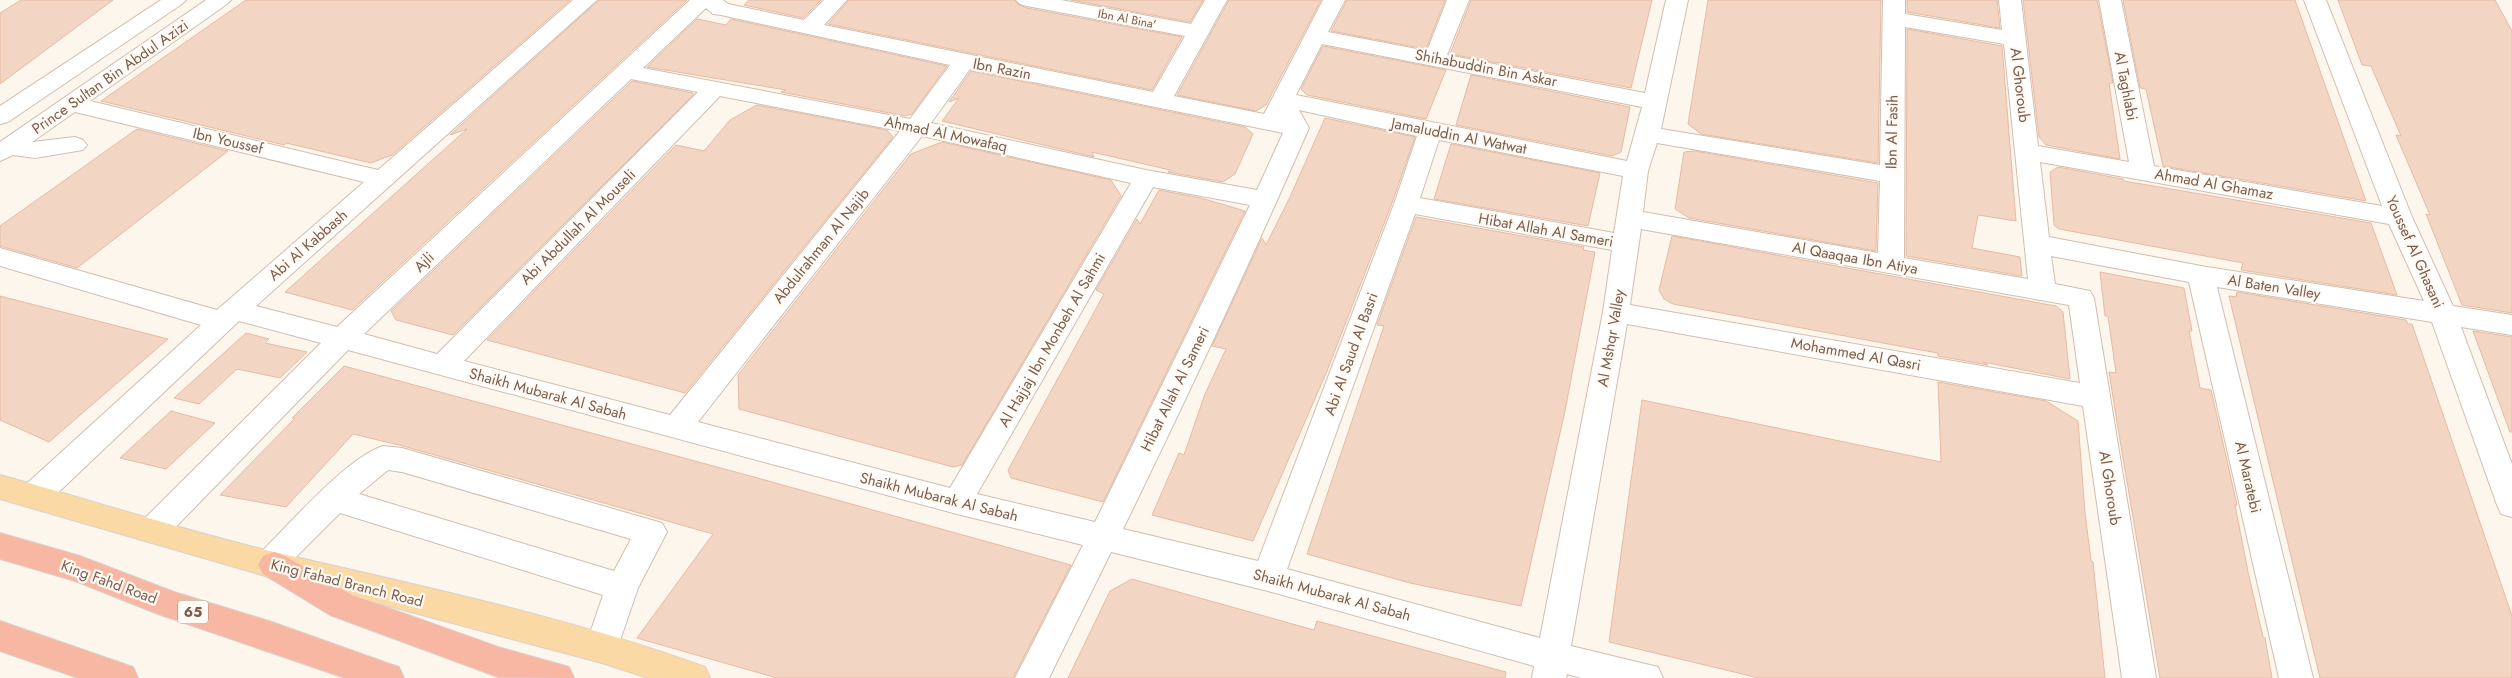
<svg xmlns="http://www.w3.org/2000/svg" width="2512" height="678" viewBox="0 0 2512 678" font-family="Jost,sans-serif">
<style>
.building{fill:#f3d5c3;stroke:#e6bba3}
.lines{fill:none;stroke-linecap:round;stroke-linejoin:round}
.minor-casing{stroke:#d1beb0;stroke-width:2}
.major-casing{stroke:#dad1cd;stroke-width:2}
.highway-casing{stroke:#dad1cd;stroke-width:2}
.minor{fill:#fff;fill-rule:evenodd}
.major{fill:#fbd9a5;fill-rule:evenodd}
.highway{fill:#f7b7a3;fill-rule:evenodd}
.labels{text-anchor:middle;stroke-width:4.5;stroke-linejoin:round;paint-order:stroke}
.far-street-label{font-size:12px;fill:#7a5c4d;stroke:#fffaf3}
.shield{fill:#fffaf3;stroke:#a28b7f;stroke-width:1}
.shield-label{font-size:14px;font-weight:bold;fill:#7a5c4d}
.street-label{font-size:15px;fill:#7a5c4d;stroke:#fffaf3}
</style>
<rect width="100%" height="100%" fill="#fdf6ec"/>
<g class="building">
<polygon points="21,0 113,0 0,84 0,13"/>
<polygon points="246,0 570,0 392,155 371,163 286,143 284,145 101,101"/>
<polygon points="599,0 687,0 352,310 285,292 467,129 450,135"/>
<polygon points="749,0 821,0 803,18 744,5"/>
<polygon points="849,0 1014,0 1019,5 1027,8 1182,37 1152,90 828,24"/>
<polygon points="1071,0 1203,0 1190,22"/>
<polygon points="1229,0 1321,0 1266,105 1256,111 1177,95"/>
<polygon points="1347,0 1445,0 1426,49 1331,31"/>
<polygon points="1471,0 1652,0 1631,88 1450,54"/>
<polygon points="1708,0 1881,0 1878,163 1701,134 1688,124"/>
<polygon points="1907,0 1997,0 2000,28 1907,12"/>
<polygon points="2023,0 2097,0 2113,83 2109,83 2120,159 2046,145 2039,137"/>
<polygon points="2123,0 2295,0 2366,201 2163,166 2146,89 2140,88"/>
<polygon points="2338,0 2495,0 2512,31 2512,313 2462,305 2426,214 2430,215 2396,135 2401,136 2371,66 2362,65"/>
<polygon points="697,19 726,25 731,19 947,66 912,114 905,116 781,92 786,90 647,67"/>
<polygon points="1907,29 2002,46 2016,221 1978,215 1972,248 2020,257 2022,276 1906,256"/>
<polygon points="1323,46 1446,70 1426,119 1307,95 1301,89"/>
<polygon points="971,71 1245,127 1253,134 1235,174 1223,182 1168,172 1170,170 1092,152 1094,157 942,121 959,98 949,102"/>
<polygon points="1471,75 1630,107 1621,152 1612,156 1456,125"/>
<polygon points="632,81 693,93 693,95 453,335 396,320 391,311"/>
<polygon points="757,105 887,130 893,137 685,393 487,340 676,145 704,151 730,120"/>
<polygon points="1325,118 1415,137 1392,203 1327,371 1253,541 1152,515 1179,453 1184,455 1205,394 1226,349 1212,346 1262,238 1266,245 1290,197"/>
<polygon points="137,129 228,151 77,268 0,246 0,226"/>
<polygon points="942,142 1111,180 1121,196 962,465 953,467 739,409 738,375 911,154"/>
<polygon points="1451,144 1600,173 1588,226 1434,199"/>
<polygon points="1695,151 1878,183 1876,251 1689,218 1675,209 1684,152"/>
<polygon points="2058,167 2123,179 2124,181 2371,223 2397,295 2241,270 2243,263 2059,229 2054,225 2050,172"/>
<polygon points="1159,190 1201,198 1245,211 1103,502 1011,478 1008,470 1104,294 1096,290 1137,219 1140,224"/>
<polygon points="1416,217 1584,247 1583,250 1595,252 1565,411 1521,606 1410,583 1307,554 1384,326 1377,325"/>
<polygon points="1672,236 2056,306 2063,312 2070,379 1983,362 1988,365 1938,356 1938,353 1915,349 1673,304 1664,299 1659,290"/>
<polygon points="2100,272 2184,288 2192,331 2189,331 2200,388 2211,390 2237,505 2235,505 2248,572 2263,637 2265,638 2272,678 2160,678 2117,422 2109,372 2116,373 2108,316 2105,316"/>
<polygon points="2237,292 2406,320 2408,324 2412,324 2512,616 2512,678 2320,678 2229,296 2236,297"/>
<polygon points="0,296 168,339 49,442 0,420"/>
<polygon points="2473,331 2512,337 2512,432 2510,432"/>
<polygon points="246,333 269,339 265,343 307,352 280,378 237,369 199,404 174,398"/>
<polygon points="344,366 754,477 1071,565 1013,678 777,678 637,638 713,534 403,446 353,434 286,507 220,495 295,418 292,418"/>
<polygon points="1938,382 2046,401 2078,421 2085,513 2091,561 2093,562 2105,678 1759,678 1609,642 1642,400 1941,462"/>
<polygon points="171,411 215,423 166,469 120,458"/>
<polygon points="1132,579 1314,630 1317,621 1506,672 1505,678 1068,678 1110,591"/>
</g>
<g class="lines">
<defs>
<g id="minor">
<polygon points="161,0 186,0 182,4 8,122 0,124 0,106"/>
<path d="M206 0H231L227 4 90 101 378 170 573 0H597L256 306 337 327 690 0H723L728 4 804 20 824 0H847L824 25 1153 92 1185 36 1027 6 1020 4 1016 0H1061L1191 24 1205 0H1227L1174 96 1264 114 1323 0H1345L1328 32 1427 51 1447 0H1469L1447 55 1645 93 1666 0H1688L1661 129 1880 165 1883 0H1905V14L2002 30 1999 0H2021L2038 146 2129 162 2099 0H2121L2154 166 2382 206 2304 0H2326L2412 217 2453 306 2512 315V335L2461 327 2512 464V517L2501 514 2497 505 2432 322 2217 287 2313 678H2279L2189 282 2051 256 2055 284 2090 291 2094 298 2156 678H2122L2083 406 1627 324 1571 646 1658 667 1663 678H1581L1567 674 1566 678H1532L1534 666 1268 591 1111 552 1049 678H1015L1083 545 957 514 348 350 164 539 153 543 142 539 137 530 142 521 321 343 239 321 45 505 34 508 23 505 19 496 23 487 201 325 0 266V248L217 310 364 182 75 112 32 142 75 137 83 140 87 145 83 150 35 158 13 155 0 161V142ZM706 8 713 14 721 15 950 65 910 119 643 68ZM1905 27 2004 44 2028 279 1904 258ZM1322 44 1642 107 1627 161 1296 95ZM970 69 1283 133 1257 190 1146 170 931 123ZM631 79 698 92 437 354 364 334ZM720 96 900 131 670 415 464 361ZM1299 110 1417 136 1394 204 1258 561 1123 529C1188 396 1250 263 1309 128ZM922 136 1131 183 950 488 698 422ZM1439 140 1623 176 1614 233 1420 198ZM1657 143 1880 181 1878 253 1643 212 1648 171ZM2040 162 2389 224 2424 301 2201 266 2049 237ZM1153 187 1250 205 1095 522 977 494ZM1415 214 1612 250 1603 312 1540 638 1287 569ZM1641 229 2069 305 2080 383 1630 305Z"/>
<path d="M383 446 402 448 662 523 667 532 638 588 614 658 602 663 590 658 585 648 603 595 340 513 280 573 269 577 258 573 253 564 258 555C288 526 346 458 383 446ZM388 470 402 472 631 539 614 571 359 494Z"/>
</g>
<path id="major" d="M0 475C90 500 179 529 270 551 414 585 566 616 705 667L710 678H648L602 663 340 593 269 577 0 499Z"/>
<g id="highway">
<polygon points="0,533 80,556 174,592 269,621 387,663 399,667 404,678 345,678 158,614 75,581 0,559"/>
<polygon points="274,552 285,556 352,595 498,647 569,667 574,678 498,677 330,615 263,574 258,565 263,556"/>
<polygon points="0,621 133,667 138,678 78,678 0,651"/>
</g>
</defs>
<use href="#minor" class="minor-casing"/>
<use href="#major" class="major-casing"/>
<use href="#highway" class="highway-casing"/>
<use href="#minor" class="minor"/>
<use href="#major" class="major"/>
<use href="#highway" class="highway"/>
</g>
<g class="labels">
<g class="far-street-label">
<text transform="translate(1127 19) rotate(11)" y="4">Ibn Al Bina'</text>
</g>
<rect class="shield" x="178" y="600.5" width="30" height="23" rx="4"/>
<g class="shield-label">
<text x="193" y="617">65</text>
</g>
<g class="street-label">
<text transform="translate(1486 68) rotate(11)" y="5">Shihabuddin Bin Askar</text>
<text transform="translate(1002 69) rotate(11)" y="5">Ibn Razin</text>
<text transform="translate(110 77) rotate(-35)" y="5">Prince Sultan Bin Abdul Azizi</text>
<text transform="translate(2020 85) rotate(83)" y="5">Al Ghoroub</text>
<text transform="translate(2126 86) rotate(79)" y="5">Al Taghlabi</text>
<text transform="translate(1892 132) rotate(-89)" y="5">Ibn Al Fasih</text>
<text transform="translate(946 134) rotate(12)" y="5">Ahmad Al Mowafaq</text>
<text transform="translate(1459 136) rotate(11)" y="5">Jamaluddin Al Watwat</text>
<text transform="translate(228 141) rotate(13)" y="5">Ibn Youssef</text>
<text transform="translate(2214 184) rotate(10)" y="5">Ahmad Al Ghamaz</text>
<text transform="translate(578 227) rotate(-45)" y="5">Abi Abdullah Al Mouseli</text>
<text transform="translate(1546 230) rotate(10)" y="5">Hibat Allah Al Sameri</text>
<text transform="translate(308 245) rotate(-41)" y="5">Abi Al Kabbash</text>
<text transform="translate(821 246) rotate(-51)" y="5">Abdulrahman Al Najib</text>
<text transform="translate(2415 252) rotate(66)" y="5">Youssef Al Ghasani</text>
<text transform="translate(1855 258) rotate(10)" y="5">Al Qaaqaa Ibn Atiya</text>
<text transform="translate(424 262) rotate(-44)" y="5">Ajli</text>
<text transform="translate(2274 287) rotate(9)" y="5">Al Baten Valley</text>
<text transform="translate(1611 338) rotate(-80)" y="5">Al Mshqr Valley</text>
<text transform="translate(1052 340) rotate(-60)" y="5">Al Hajjaj Ibn Monbeh Al Sahmi</text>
<text transform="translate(1351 354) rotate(-70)" y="5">Abi Al Saud Al Basri</text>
<text transform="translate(1856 354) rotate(10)" y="5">Mohammed Al Qasri</text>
<text transform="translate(1175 389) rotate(-64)" y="5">Hibat Allah Al Sameri</text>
<text transform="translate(548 394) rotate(15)" y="5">Shaikh Mubarak Al Sabah</text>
<text transform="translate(2248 477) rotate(77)" y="5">Al Maratebi</text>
<text transform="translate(2110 488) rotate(81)" y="5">Al Ghoroub</text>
<text transform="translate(939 497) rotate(14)" y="5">Shaikh Mubarak Al Sabah</text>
<text transform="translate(109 582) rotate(20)" y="5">King Fahd Road</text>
<text transform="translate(347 583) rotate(14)" y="5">King Fahad Branch Road</text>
<text transform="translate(1332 595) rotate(15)" y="5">Shaikh Mubarak Al Sabah</text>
</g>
</g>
</svg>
